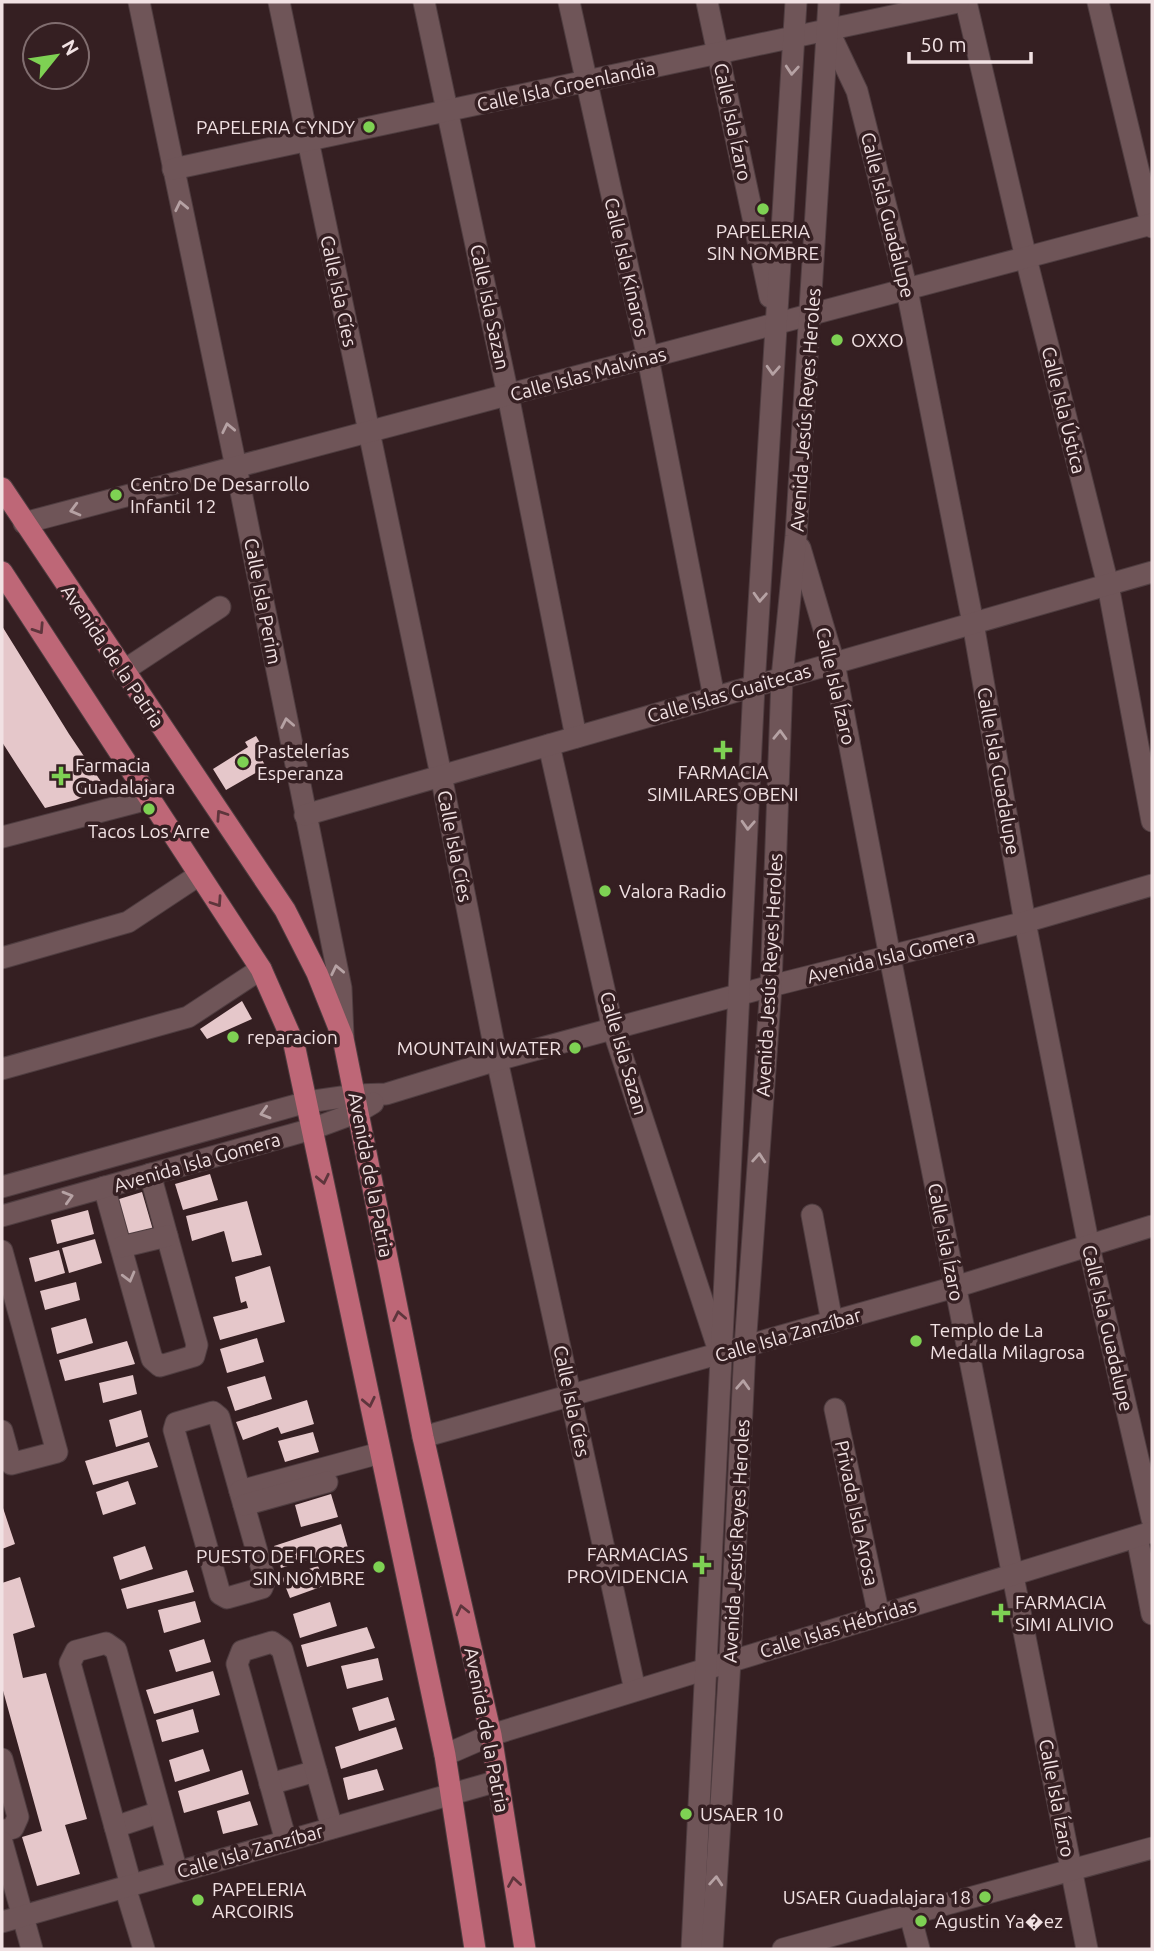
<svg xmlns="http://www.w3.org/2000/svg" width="1154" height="1951" viewBox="0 0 1154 1951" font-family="Ubuntu,sans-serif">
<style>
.building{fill:#e5c7ca}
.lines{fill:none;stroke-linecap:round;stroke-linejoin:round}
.minor-casing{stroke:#4f3d40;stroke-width:23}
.major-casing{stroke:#4f3d40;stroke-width:23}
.minor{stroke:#6f5558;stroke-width:21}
.major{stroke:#be6777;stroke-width:21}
.oneway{stroke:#b6a2a4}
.oneway2{stroke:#5e353c}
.poi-dot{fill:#7ed153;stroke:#351f22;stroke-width:2.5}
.labels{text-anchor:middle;stroke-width:7;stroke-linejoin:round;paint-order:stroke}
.street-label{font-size:19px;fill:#f1e1e3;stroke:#351f22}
.poi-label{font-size:19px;fill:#f1e1e3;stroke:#351f22;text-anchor:start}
</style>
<rect width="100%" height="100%" fill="#351f22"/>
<g class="building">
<polygon points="2,626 69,734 104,786 76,800 45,808 18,767 2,742"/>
<polygon points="256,736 266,753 260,756 266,767 226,790 213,769 248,747 245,742"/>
<polygon points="242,1001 252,1019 207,1039 200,1029"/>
<polygon points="210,1174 218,1200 183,1210 175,1184"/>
<polygon points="142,1192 153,1230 125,1237 116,1200"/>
<polygon points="247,1201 262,1255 232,1262 224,1231 192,1241 186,1216"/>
<polygon points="88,1210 94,1234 57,1244 51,1220"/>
<polygon points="95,1239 102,1263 69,1273 62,1248"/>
<polygon points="59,1250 65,1273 35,1282 29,1258"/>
<polygon points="270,1266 285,1322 220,1340 213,1317 248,1308 246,1301 241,1303 235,1277"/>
<polygon points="76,1282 80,1300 45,1310 40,1291"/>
<polygon points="86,1318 93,1343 57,1354 51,1328"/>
<polygon points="257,1338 264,1362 227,1373 220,1349"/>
<polygon points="127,1341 135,1364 65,1381 59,1360"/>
<polygon points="133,1375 137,1394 103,1403 99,1383"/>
<polygon points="265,1376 272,1399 235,1411 227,1387"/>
<polygon points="307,1400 314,1424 281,1434 278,1427 243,1440 236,1422"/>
<polygon points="141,1410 148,1437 116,1447 109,1420"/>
<polygon points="313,1432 319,1452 285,1462 278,1441"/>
<polygon points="149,1442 158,1467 93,1485 85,1461"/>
<polygon points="128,1481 136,1504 103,1515 96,1492"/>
<polygon points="331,1494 338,1517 301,1527 295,1505"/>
<polygon points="2,1505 15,1544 2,1549"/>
<polygon points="341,1524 348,1548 281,1568 274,1546"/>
<polygon points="145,1546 153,1569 120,1580 113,1557"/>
<polygon points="318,1566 326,1585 290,1598 282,1578"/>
<polygon points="187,1570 194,1592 127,1609 121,1589"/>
<polygon points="20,1577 35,1627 13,1634 23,1678 46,1673 87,1819 65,1825 80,1874 37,1886 22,1837 42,1831 2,1687 2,1583"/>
<polygon points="195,1601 201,1622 164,1633 158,1610"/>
<polygon points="330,1602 337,1626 300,1638 293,1614"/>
<polygon points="367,1627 375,1648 307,1667 301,1645"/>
<polygon points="204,1639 211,1662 176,1672 169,1650"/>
<polygon points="378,1658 383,1680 347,1689 341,1666"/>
<polygon points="213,1671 220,1695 154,1714 146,1690"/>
<polygon points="388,1697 395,1720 359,1731 352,1708"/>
<polygon points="193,1709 199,1732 162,1742 156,1720"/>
<polygon points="396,1727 403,1749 341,1769 335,1747"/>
<polygon points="203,1749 210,1771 175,1782 169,1760"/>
<polygon points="377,1769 384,1790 348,1800 343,1778"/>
<polygon points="242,1770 249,1794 184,1813 178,1791"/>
<polygon points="250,1801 258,1825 223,1834 217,1811"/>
</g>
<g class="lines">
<defs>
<g id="minor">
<polyline points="139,2 236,467 341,988 343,1036"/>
<polyline points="279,2 441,775 497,1060 635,1690"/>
<polyline points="424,2 508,395 576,737"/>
<polyline points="569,2 648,358 714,697"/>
<polyline points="707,2 770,297"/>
<polyline points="966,2 1026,258 1108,585 1152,821"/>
<polyline points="1098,2 1152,227"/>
<polyline points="829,32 857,91 907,290 973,623 1025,922 1089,1247 1152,1519"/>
<polyline points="173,169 958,2"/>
<polyline points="24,523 1152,224"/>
<polyline points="800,548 834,663 890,957 1087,1949"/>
<polyline points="123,671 220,607"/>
<polyline points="549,745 613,1029 716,1342"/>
<polyline points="305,815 1152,572"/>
<polyline points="2,837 148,799"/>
<polyline points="2,958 128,922 199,875"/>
<polyline points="2,1069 188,1017 261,969"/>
<polyline points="2,1187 307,1102 356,1095 386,1094 497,1060 771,986 1025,922 1152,885"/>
<polyline points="104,1187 152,1359 160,1366 194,1356 197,1345 150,1174"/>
<polyline points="812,1215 832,1322"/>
<polyline points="2,1216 312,1129 358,1112 373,1103"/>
<polyline points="121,1247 167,1236"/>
<polyline points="2,1251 57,1452 11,1464 2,1431"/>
<polyline points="835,1409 879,1616"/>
<polygon points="213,1412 219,1417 265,1580 262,1588 227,1598 220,1594 174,1430 176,1423"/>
<polyline points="423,1437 955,1287 1152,1226"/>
<polyline points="240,1491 380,1453"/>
<polyline points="244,1505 327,1482"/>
<polyline points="1137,1537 1152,1614"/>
<polyline points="445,1755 491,1735 1152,1532"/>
<polyline points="2,1759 18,1817 13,1828 2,1831"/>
<polyline points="270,1784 316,1771"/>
<polyline points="115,1827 160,1812"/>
<polyline points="286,1841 237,1664 242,1651 272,1642 282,1649 332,1828"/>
<polyline points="2,1842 32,1949"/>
<polyline points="131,1885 70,1663 76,1651 106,1643 116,1650 177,1872"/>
<polyline points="125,1887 144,1949"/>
<polyline points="910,1915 919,1949"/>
<polyline points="2,1922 498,1781"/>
<polyline points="692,1949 754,686 796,2"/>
<polyline points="712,1949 730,1661 745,1347 771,986 782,678 796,536 829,2"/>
<polyline points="783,1949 1152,1848"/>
</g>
<g id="major">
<polyline points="2,488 285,910 317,973 343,1038 423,1437 491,1735 525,1949"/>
<polyline points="2,572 261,969 294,1044 445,1755 475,1949"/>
</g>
</defs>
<use href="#minor" class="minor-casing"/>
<use href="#major" class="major-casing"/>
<use href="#minor" class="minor"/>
<use href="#major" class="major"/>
</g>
<defs><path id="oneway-chevron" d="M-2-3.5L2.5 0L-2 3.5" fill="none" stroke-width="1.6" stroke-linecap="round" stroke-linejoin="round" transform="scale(1.75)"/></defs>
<g class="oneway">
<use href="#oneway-chevron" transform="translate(792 70) rotate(94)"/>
<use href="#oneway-chevron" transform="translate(181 206) rotate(-102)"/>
<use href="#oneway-chevron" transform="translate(773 370) rotate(93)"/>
<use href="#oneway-chevron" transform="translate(228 428) rotate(-102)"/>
<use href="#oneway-chevron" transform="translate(75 510) rotate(165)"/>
<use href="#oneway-chevron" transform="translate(760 597) rotate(93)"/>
<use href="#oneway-chevron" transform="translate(287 723) rotate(-101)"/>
<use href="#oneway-chevron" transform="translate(780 735) rotate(-88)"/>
<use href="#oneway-chevron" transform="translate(748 825) rotate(93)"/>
<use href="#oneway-chevron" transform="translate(337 970) rotate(-102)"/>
<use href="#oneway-chevron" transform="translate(265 1113) rotate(164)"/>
<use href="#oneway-chevron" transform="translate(759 1158) rotate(-86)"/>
<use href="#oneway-chevron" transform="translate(68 1197) rotate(-16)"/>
<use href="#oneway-chevron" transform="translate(129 1277) rotate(75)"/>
<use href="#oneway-chevron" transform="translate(743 1385) rotate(-87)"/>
<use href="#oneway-chevron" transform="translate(716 1881) rotate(-86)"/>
</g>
<g class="oneway2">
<use href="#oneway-chevron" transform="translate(39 629) rotate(57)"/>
<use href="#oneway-chevron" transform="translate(221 815) rotate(-124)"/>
<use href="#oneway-chevron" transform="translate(217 902) rotate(56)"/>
<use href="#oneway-chevron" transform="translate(323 1179) rotate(78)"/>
<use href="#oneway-chevron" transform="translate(399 1316) rotate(-101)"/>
<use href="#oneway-chevron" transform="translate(369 1402) rotate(78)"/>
<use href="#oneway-chevron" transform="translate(462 1610) rotate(-103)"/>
<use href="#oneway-chevron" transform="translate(514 1882) rotate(-99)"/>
</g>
<g class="poi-dot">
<circle cx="369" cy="127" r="7"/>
<circle cx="763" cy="209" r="7"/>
<circle cx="837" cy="340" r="7"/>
<circle cx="116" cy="495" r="7"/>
<path d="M719.5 739.5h7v7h7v7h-7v7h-7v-7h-7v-7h7z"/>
<circle cx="243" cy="762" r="7"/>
<path d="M57.5 765.5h7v7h7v7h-7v7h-7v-7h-7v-7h7z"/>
<circle cx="149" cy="809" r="7"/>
<circle cx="605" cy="891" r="7"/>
<circle cx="233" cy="1037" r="7"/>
<circle cx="575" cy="1048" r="7"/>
<circle cx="916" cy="1341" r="7"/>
<path d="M698.5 1554.5h7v7h7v7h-7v7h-7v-7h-7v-7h7z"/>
<circle cx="379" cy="1567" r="7"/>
<path d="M997.5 1602.5h7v7h7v7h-7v7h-7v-7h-7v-7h7z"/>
<circle cx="686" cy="1814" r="7"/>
<circle cx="985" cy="1897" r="7"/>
<circle cx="198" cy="1900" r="7"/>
<circle cx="921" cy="1921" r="7"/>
</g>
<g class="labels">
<g class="street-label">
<text transform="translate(566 86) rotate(-12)" y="7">Calle Isla Groenlandia</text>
<text transform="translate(733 122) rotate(78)" y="7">Calle Isla Ízaro</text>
<text transform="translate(888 215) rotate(76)" y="7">Calle Isla Guadalupe</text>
<text transform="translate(627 267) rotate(77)" y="7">Calle Isla Kinaros</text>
<text transform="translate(339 291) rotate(78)" y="7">Calle Isla Cíes</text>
<text transform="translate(490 307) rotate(78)" y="7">Calle Isla Sazan</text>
<text transform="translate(588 374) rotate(-15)" y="7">Calle Islas Malvinas</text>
<text transform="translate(805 410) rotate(-86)" y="7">Avenida Jesús Reyes Heroles</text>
<text transform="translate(1064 410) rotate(76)" y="7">Calle Isla Ústica</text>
<text transform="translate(263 601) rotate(79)" y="7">Calle Isla Perim</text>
<text transform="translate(113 656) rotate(56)" y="7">Avenida de la Patria</text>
<text transform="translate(836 686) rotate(77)" y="7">Calle Isla Ízaro</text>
<text transform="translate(729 693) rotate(-16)" y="7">Calle Islas Guaitecas</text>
<text transform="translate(999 771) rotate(80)" y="7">Calle Isla Guadalupe</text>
<text transform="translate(455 846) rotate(79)" y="7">Calle Isla Cíes</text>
<text transform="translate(891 956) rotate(-14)" y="7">Avenida Isla Gomera</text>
<text transform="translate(769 975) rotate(-87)" y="7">Avenida Jesús Reyes Heroles</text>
<text transform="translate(624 1053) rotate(74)" y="7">Calle Isla Sazan</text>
<text transform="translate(197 1162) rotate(-16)" y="7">Avenida Isla Gomera</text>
<text transform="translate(371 1175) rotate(79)" y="7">Avenida de la Patria</text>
<text transform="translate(946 1242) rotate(79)" y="7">Calle Isla Ízaro</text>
<text transform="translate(1108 1328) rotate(77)" y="7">Calle Isla Guadalupe</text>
<text transform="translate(788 1335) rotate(-16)" y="7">Calle Isla Zanzíbar</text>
<text transform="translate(572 1401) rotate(78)" y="7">Calle Isla Cíes</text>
<text transform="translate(857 1513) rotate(78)" y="7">Privada Isla Arosa</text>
<text transform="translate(736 1541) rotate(-87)" y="7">Avenida Jesús Reyes Heroles</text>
<text transform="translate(838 1628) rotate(-17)" y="7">Calle Islas Hébridas</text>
<text transform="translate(487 1730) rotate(79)" y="7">Avenida de la Patria</text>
<text transform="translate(1057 1798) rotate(79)" y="7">Calle Isla Ízaro</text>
<text transform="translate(250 1851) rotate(-16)" y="7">Calle Isla Zanzíbar</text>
</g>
<g class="poi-label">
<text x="355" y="134" text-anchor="end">PAPELERIA CYNDY</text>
<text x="763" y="238" text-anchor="middle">PAPELERIA<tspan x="763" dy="22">SIN NOMBRE</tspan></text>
<text x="851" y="347">OXXO</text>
<text x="130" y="491">Centro De Desarrollo<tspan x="130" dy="22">Infantil 12</tspan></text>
<text x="257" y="758">Pastelerías<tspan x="257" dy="22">Esperanza</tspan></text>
<text x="75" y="772">Farmacia<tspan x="75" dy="22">Guadalajara</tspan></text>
<text x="723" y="779" text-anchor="middle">FARMACIA<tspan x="723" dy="22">SIMILARES OBENI</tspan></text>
<text x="149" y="838" text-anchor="middle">Tacos Los Arre</text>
<text x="619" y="898">Valora Radio</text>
<text x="247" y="1044">reparacion</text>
<text x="561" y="1055" text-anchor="end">MOUNTAIN WATER</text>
<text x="930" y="1337">Templo de La<tspan x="930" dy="22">Medalla Milagrosa</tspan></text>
<text x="688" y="1561" text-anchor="end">FARMACIAS<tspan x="688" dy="22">PROVIDENCIA</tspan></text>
<text x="365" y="1563" text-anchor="end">PUESTO DE FLORES<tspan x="365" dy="22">SIN NOMBRE</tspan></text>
<text x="1015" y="1609">FARMACIA<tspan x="1015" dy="22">SIMI ALIVIO</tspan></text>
<text x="700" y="1821">USAER 10</text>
<text x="212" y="1896">PAPELERIA<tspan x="212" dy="22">ARCOIRIS</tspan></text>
<text x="971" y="1904" text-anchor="end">USAER Guadalajara 18</text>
<text x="935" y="1928">Agustin Ya�ez</text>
</g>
</g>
<rect width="1154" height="1951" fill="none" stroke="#f1e1e3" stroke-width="7"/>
<g transform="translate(56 56) rotate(60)"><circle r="33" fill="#351f22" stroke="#806d6f" stroke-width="2"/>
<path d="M0-5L12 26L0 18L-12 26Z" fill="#7ed153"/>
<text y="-10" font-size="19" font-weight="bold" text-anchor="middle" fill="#f1e1e3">N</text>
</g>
<path d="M909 52v10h122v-10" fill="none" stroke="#f1e1e3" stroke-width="3.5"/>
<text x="920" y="52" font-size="21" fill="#f1e1e3" stroke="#351f22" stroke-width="5" paint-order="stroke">50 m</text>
</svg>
